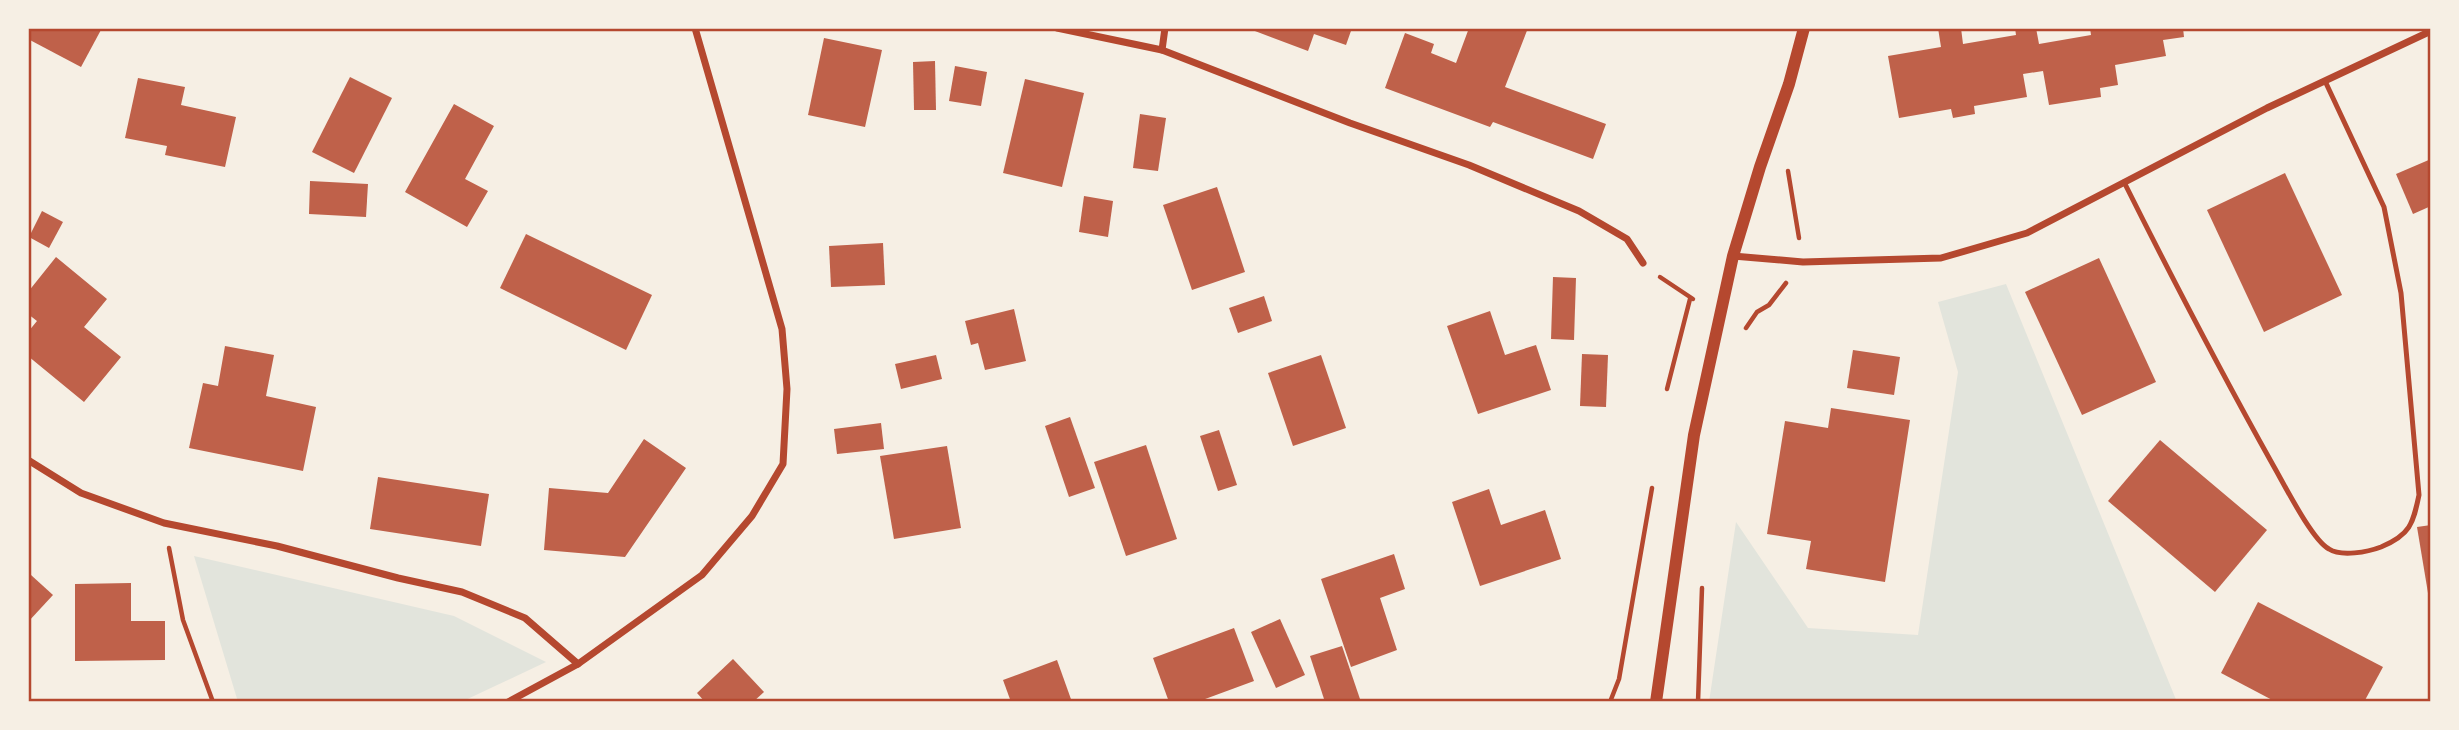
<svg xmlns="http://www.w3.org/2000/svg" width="2459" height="730" viewBox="0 0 2459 730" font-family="Figtree,sans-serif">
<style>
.green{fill:#e2e4dc}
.building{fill:#bf614a}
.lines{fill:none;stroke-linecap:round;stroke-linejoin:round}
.path{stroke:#b5482f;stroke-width:4.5}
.service{stroke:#b5482f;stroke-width:5}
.minor{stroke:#b5482f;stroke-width:7}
.tertiary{stroke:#b5482f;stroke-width:12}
.neatline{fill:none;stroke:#b5482f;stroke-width:2.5}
</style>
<rect width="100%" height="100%" fill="#f6efe4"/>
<g class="green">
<polygon points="2006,284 2177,702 1709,702 1736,522 1808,628 1918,635 1958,372 1938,302"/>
<polygon points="194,556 454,616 546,662 461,702 238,702"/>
</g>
<g class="building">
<polygon points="28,28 102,28 81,67 28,39"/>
<polygon points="1247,28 1352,28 1346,45 1314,34 1308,51"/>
<polygon points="1469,28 1528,28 1505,87 1606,124 1593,159 1493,122 1490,127 1385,88 1405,33 1434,44 1431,53 1456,63"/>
<polygon points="1938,28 1961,28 1963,44 2016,35 2015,28 2036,28 2039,44 2091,35 2090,28 2183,28 2184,37 2163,40 2166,56 2115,65 2118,85 2100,88 2101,97 2049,105 2043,71 2023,74 2027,97 1974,106 1975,114 1953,118 1951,109 1899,118 1888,56 1941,47"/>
<polygon points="824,38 882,50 865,127 808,115"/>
<polygon points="935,61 936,110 914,110 913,62"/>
<polygon points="955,66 987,72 981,106 949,101"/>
<polygon points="350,77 392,98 354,173 312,152"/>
<polygon points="138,78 185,87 181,105 236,117 225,167 165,155 167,146 125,138"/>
<polygon points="1025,79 1084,93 1062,187 1003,173"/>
<polygon points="454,104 494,126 465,179 488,191 467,227 405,192"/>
<polygon points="1140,114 1166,118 1158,171 1133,168"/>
<polygon points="2431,159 2431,206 2413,214 2396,174"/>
<polygon points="2285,173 2342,295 2264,332 2207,210"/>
<polygon points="310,181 368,184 366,217 309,214"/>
<polygon points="1217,187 1245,272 1192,290 1163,205"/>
<polygon points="1084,196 1113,201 1108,237 1079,232"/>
<polygon points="42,211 63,222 49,248 29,237"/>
<polygon points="526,234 652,295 626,350 500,288"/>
<polygon points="883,243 885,285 831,287 829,246"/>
<polygon points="56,257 107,299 84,327 121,357 84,402 28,356 28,332 37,321 28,314 28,292"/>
<polygon points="2099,258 2156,382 2082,415 2025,292"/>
<polygon points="1553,277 1576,278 1574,340 1551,339"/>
<polygon points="1264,296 1272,321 1238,333 1229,308"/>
<polygon points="1014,309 1026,361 985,370 978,343 971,345 965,321"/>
<polygon points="1490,311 1505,355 1536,345 1551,390 1478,414 1447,326"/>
<polygon points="225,346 274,355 266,396 316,407 303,471 189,448 203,383 218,386"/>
<polygon points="1853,350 1900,357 1894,395 1847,388"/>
<polygon points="1582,354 1608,355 1606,407 1580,406"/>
<polygon points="936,355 942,379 901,389 895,364"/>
<polygon points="1321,355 1346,428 1293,446 1268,373"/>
<polygon points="1831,408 1910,420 1885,582 1806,569 1811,541 1767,534 1785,421 1828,428"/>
<polygon points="1070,417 1095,488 1069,497 1045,426"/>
<polygon points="881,423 884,449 837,454 834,429"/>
<polygon points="1219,430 1237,485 1218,491 1200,436"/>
<polygon points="644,439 686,468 625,557 544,550 549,488 608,493"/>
<polygon points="2160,440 2267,530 2215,592 2108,501"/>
<polygon points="1146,445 1177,539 1126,556 1094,462"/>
<polygon points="947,446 961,528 894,539 880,456"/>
<polygon points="378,477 489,494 481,546 370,529"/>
<polygon points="1489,489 1501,525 1545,510 1561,559 1480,586 1452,502"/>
<polygon points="2431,525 2431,592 2428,593 2417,527"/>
<polygon points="1394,554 1405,589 1380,598 1397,650 1351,667 1321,579"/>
<polygon points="31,575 53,595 28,622 28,578"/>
<polygon points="131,583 131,621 165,621 165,660 75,661 75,584"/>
<polygon points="2258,602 2383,667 2364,702 2276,702 2221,673"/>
<polygon points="1280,619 1305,675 1276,688 1251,632"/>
<polygon points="1234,628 1254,681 1197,702 1169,702 1153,658"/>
<polygon points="1342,646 1361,702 1325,702 1310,656"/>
<polygon points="733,659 764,692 753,702 705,702 697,693"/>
<polygon points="1057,660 1072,702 1011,702 1003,680"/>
</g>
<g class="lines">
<g class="path">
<polyline points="1788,171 1799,238"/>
<polyline points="1660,277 1693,299"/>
<polyline points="1746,328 1757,312 1769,305 1786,283"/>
<polyline points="1667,389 1690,299"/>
<polyline points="169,548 183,620 213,702"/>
<polyline points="1610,702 1619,679 1652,488"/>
<polyline points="1698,702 1702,588"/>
</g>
<path class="service" d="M2124 182C2172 278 2221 372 2273 465 2284 484 2312 540 2329 549 2341 557 2368 552 2381 547 2410 535 2413 524 2419 495L2401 293 2384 207 2325 81"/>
<g class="minor">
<polyline points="1057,28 1162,50 1350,123 1469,165 1579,211 1627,239 1643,263"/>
<polyline points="1162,50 1165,28"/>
<polyline points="1733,256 1803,262 1941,258 2027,233 2267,108 2431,31"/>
<polyline points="28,460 81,493 164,523 277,546 398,578 462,592 525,618 578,664"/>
<polyline points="508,702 578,664 702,575 752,516 783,464 787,389 782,329 695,28"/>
</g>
<polyline class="tertiary" points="1656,702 1694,435 1733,256 1760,167 1789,84 1804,28"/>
</g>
<rect width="2459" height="730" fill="none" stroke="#f6efe4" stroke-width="60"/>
<rect x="30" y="30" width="2399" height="670" class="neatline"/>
</svg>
